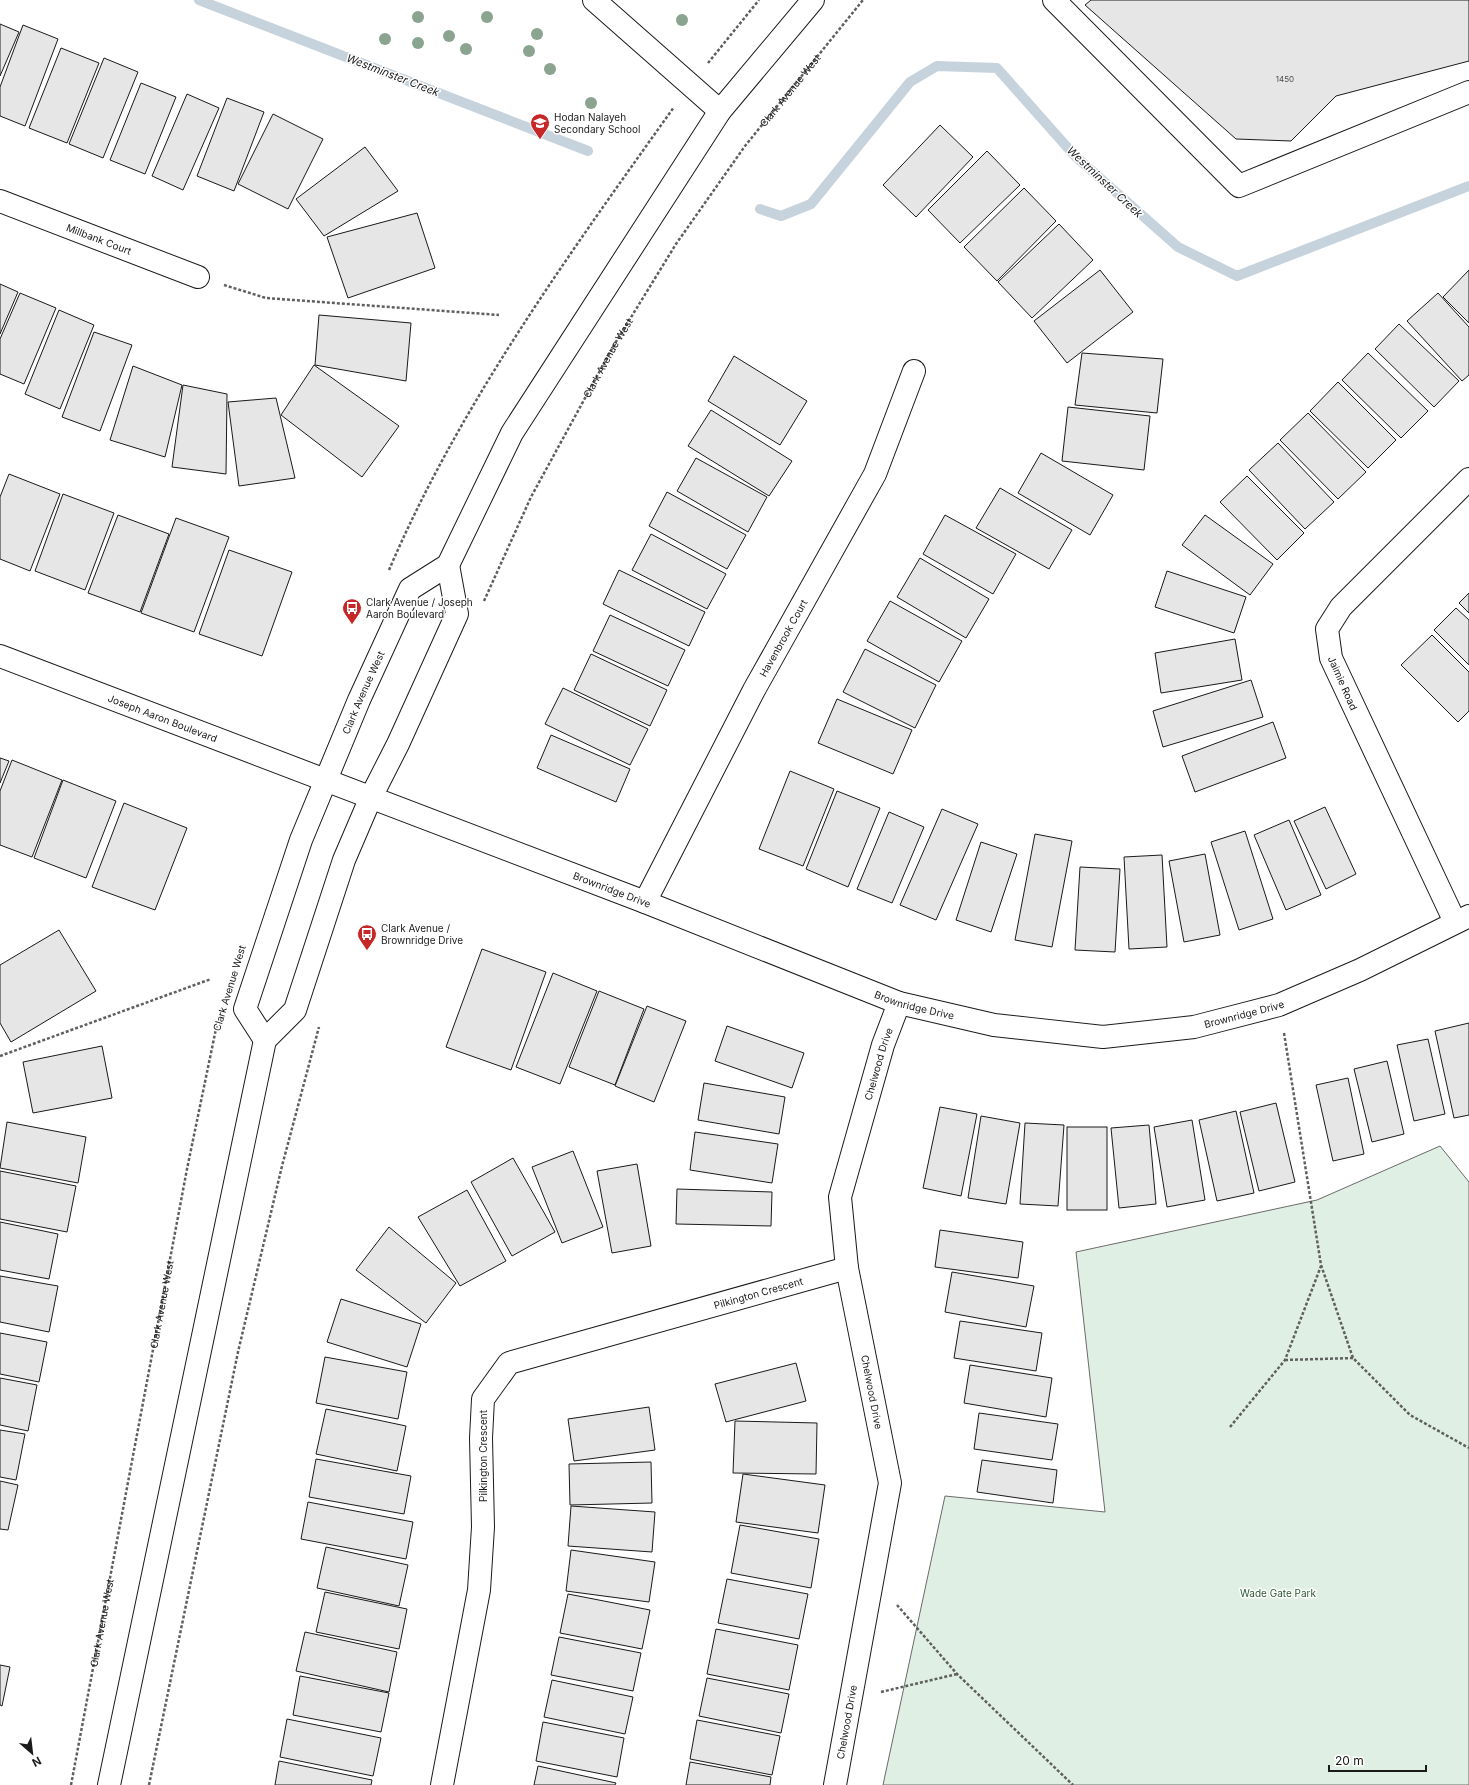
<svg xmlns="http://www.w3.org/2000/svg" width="1469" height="1785" viewBox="0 0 1469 1785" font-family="Inter,sans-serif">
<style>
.green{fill:#e0efe3;stroke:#6a6a6a}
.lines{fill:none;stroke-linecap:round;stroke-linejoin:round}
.stream{stroke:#c6d2dc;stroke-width:10}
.building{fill:#e6e6e6;stroke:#1a1a1a}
.minor-casing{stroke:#1a1a1a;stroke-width:24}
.path{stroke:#5f5f5f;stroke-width:2.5;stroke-dasharray:3 2;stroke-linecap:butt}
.minor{stroke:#fff;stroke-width:22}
.tree{fill:#8aa48f}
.labels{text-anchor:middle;stroke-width:3;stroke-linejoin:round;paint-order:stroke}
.number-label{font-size:8px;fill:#4d4d4d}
.street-label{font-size:10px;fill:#1a1a1a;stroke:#fff}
.poi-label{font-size:10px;fill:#1a1a1a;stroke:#fff;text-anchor:start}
.park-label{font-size:10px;fill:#2b5a34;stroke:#fff}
.water-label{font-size:11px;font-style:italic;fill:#1a1a1a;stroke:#fff}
</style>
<rect width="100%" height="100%" fill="#fff"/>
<polygon class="green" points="1440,1146 1469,1182 1469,1785 883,1785 945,1496 1105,1512 1076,1252 1317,1200"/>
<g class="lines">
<g class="stream">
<polyline points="199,0 588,151"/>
<polyline points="760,209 781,216 811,204 910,82 937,66 997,68 1075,156 1178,247 1237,276 1469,186"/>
</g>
</g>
<g class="building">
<polygon points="1091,0 1469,0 1469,61 1336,96 1291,141 1236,139 1085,5"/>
<polygon points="0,24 19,32 0,76"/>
<polygon points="23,25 58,39 25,126 0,116 0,87"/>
<polygon points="61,48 99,63 67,143 29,128"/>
<polygon points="104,58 138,72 103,158 69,144"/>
<polygon points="141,83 176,97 145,174 110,160"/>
<polygon points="187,94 219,108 183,190 152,176"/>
<polygon points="227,98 264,112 234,191 197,176"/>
<polygon points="273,114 323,139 288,209 238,184"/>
<polygon points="940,125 973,157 916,217 883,185"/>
<polygon points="365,147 398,191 324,236 296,199"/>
<polygon points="987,151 1020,185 960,243 928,210"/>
<polygon points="1024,188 1056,221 997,281 964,247"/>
<polygon points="417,213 435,268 348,298 327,237"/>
<polygon points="1059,224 1093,260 1032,318 998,282"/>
<polygon points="1100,270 1133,312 1067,363 1034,321"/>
<polygon points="1469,270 1469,323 1443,297"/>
<polygon points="0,284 18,292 0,334"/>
<polygon points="20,293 56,308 24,384 0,374 0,339"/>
<polygon points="1438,293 1469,327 1469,375 1462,381 1407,321"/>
<polygon points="59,310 94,325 60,409 25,394"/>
<polygon points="319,315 411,323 406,381 315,365"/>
<polygon points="1399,324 1459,381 1434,407 1375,349"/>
<polygon points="94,332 132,345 100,431 62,417"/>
<polygon points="1082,353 1163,359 1157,413 1075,405"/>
<polygon points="1368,353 1428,411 1401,438 1342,380"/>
<polygon points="734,356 807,401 780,445 708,401"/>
<polygon points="314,365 399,426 362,477 281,415"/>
<polygon points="133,366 182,385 165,457 110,440"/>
<polygon points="1338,382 1396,440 1368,468 1310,411"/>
<polygon points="183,385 227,394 226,474 172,467"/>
<polygon points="276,398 295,478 239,486 228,402"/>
<polygon points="1068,407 1150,416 1144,470 1062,461"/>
<polygon points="711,410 792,461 769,496 688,446"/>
<polygon points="1308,413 1366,472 1338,499 1280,440"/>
<polygon points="1278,443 1334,502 1305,529 1249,470"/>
<polygon points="1041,453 1113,495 1090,535 1018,493"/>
<polygon points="696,458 767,497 748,532 677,491"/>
<polygon points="9,474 60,494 30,571 0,559 0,497"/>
<polygon points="1247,476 1304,533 1277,560 1220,502"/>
<polygon points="1000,488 1072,530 1049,569 976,528"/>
<polygon points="667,492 746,535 727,569 649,526"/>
<polygon points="63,494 114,513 85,590 35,571"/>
<polygon points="118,515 169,534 140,612 88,593"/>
<polygon points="945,515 1016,554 993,594 923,554"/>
<polygon points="1205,515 1273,564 1250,595 1182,545"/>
<polygon points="176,518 229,537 194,632 141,613"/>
<polygon points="651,534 726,574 707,609 632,570"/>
<polygon points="229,550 292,572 262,656 199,634"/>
<polygon points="920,558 989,599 966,638 897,597"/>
<polygon points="619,570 705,612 689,646 603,604"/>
<polygon points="1167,571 1246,597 1234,633 1155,607"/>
<polygon points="1469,593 1469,613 1459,603"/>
<polygon points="890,601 962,641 939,682 867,641"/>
<polygon points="1456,608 1469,620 1469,665 1434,630"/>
<polygon points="610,615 685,650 668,686 593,651"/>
<polygon points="1432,635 1469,672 1469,711 1458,722 1401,665"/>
<polygon points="1235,639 1242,680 1161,693 1155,653"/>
<polygon points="865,649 936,685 915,728 843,692"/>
<polygon points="591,654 667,690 650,726 574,690"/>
<polygon points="1251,680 1263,717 1163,747 1153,711"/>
<polygon points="563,688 648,729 630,765 545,724"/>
<polygon points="837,699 912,730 893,774 818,743"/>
<polygon points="1273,722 1286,758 1195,792 1182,756"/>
<polygon points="551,735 630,769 616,802 537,768"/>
<polygon points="0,758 9,761 0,783"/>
<polygon points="12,760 62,780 32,857 0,845 0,791"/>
<polygon points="790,771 834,789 803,866 759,849"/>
<polygon points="63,780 116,801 86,878 34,858"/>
<polygon points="837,791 880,808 848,887 806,869"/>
<polygon points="124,803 187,828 155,910 92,887"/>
<polygon points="1325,807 1356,874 1326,889 1294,821"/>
<polygon points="942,809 978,824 936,920 900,905"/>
<polygon points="889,812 924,827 892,903 857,889"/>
<polygon points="1289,820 1321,895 1286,910 1254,835"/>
<polygon points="1245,831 1273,919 1239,930 1211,842"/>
<polygon points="1035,834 1072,841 1052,947 1015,940"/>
<polygon points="981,842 1017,854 991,932 956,920"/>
<polygon points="1205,854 1220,935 1184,942 1169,861"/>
<polygon points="1162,855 1167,947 1129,949 1124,857"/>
<polygon points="1080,867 1120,869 1115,952 1075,950"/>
<polygon points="59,930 96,991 11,1042 0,1023 0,965"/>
<polygon points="482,949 546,972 511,1070 446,1047"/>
<polygon points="553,973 597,991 560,1084 516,1067"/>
<polygon points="599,991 644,1009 615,1085 569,1067"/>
<polygon points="647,1006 686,1021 654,1102 615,1086"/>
<polygon points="1469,1023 1469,1115 1454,1118 1435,1031"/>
<polygon points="727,1026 804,1053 792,1088 715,1061"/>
<polygon points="1428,1039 1445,1114 1414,1121 1397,1045"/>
<polygon points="102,1046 112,1098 33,1113 23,1062"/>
<polygon points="1387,1061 1404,1134 1372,1142 1354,1069"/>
<polygon points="1348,1078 1364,1154 1333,1161 1316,1085"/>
<polygon points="704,1083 785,1097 779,1134 698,1120"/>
<polygon points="1276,1103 1295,1182 1259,1191 1240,1112"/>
<polygon points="940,1107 977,1114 961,1196 923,1188"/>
<polygon points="1236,1111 1254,1193 1217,1201 1199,1120"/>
<polygon points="981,1116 1020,1123 1006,1204 968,1198"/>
<polygon points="1192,1120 1205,1200 1167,1207 1154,1127"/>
<polygon points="7,1122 86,1137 78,1183 0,1168"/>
<polygon points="1025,1123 1064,1125 1058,1206 1020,1204"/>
<polygon points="1149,1125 1156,1204 1119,1208 1111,1128"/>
<rect x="1067" y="1127" width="40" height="83"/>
<polygon points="695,1132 778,1144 772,1183 690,1170"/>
<polygon points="573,1151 603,1227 562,1243 532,1167"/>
<polygon points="513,1158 555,1232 512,1256 471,1182"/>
<polygon points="637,1164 651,1246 612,1253 597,1171"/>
<polygon points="0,1171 76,1186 67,1232 0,1219"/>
<polygon points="677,1189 772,1192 771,1226 676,1224"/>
<polygon points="467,1190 506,1261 460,1286 418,1217"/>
<polygon points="0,1222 58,1234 49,1279 0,1270"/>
<polygon points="389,1227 456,1283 426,1323 356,1270"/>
<polygon points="940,1230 1023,1242 1018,1278 935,1267"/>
<polygon points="952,1272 1034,1286 1026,1327 945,1312"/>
<polygon points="0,1276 58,1286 49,1332 0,1322"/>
<polygon points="341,1299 421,1324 407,1367 327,1342"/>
<polygon points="960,1321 1042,1333 1036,1371 954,1358"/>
<polygon points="0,1333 47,1342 39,1382 0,1374"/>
<polygon points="325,1357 407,1372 398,1419 316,1403"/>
<polygon points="796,1363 806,1401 726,1422 715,1384"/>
<polygon points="970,1365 1052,1378 1046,1417 964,1403"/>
<polygon points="0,1378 37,1385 28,1431 0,1425"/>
<polygon points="649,1407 655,1450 574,1461 568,1419"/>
<polygon points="326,1409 406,1426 397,1471 316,1454"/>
<polygon points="979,1413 1058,1424 1052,1460 974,1449"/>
<polygon points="735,1421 817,1423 816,1474 733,1473"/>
<polygon points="0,1430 25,1434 16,1480 0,1477"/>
<polygon points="316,1459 411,1476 404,1514 309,1497"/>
<polygon points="982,1460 1057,1470 1053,1503 977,1492"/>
<polygon points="651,1462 652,1503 570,1505 569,1464"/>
<polygon points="743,1474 825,1485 818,1533 736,1522"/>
<polygon points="0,1481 18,1485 8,1530 0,1529"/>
<polygon points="308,1502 413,1522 406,1559 301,1539"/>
<polygon points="571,1506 655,1512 652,1552 568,1546"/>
<polygon points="740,1525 819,1539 811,1588 731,1573"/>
<polygon points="326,1547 408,1565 399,1606 317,1588"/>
<polygon points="571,1550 655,1562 649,1602 566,1591"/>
<polygon points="727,1579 808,1594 799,1639 718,1623"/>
<polygon points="325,1592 407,1609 399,1649 316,1632"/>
<polygon points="568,1594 650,1610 642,1649 560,1633"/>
<polygon points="716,1629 798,1645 789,1690 707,1674"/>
<polygon points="305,1632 397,1652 389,1692 296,1671"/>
<polygon points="559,1637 641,1653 633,1691 551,1675"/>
<polygon points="0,1665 10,1667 2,1706 0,1705"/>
<polygon points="300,1676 389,1693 381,1732 293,1715"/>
<polygon points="707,1678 789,1694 781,1733 699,1716"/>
<polygon points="552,1680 633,1697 625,1734 544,1717"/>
<polygon points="287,1719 381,1738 373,1776 280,1757"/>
<polygon points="697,1720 780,1736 772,1775 690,1759"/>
<polygon points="543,1722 624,1738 617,1777 536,1761"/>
<polygon points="279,1761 372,1780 371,1785 275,1785"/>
<polygon points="690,1762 771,1777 770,1785 686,1785"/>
<polygon points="538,1766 616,1783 615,1785 534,1785"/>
</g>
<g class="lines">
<defs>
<g id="minor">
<polyline points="594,0 720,111"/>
<polyline points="1054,0 1239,186 1469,92"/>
<path id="s3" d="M0 201 198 277"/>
<path id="s4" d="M0 656 645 902 899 1003 994 1025 1103 1037 1194 1027 1279 1005 1360 970 1469 916"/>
<path id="s5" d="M645 902 754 690 875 474 914 371"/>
<polyline points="1455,922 1331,658 1327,629 1341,607 1469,479"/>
<path id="s6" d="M265 1040 245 1009 301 840 359 700 410 589 448 565 512 433 720 111 813 0"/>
<polyline points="109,1785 265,1040 295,1010 344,860 371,797 398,744 457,614 448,565"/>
<path id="s7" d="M442 1785 479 1590 483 1527 481 1438 483 1399 509 1363 847 1268"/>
<path id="s8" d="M835 1785 890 1483 847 1268 840 1197 883 1045 899 1003"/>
</g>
</defs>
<use href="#minor" class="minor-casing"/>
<g class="path">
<polyline points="708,63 759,0"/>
<polyline points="224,285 266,298 499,315"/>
<path d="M389 570C460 404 570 253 674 107"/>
<path id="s1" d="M484 601 531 497 614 345 676 244 745 146 863 0"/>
<polyline points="1284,1033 1321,1265 1353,1358 1410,1415 1469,1448"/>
<polyline points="0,1056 211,979"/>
<polyline points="1285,1360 1353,1358"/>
<polyline points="1230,1427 1285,1360 1321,1266"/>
<polyline points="897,1605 957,1674 1073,1785"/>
<polyline points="881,1692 957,1674"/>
<path id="s2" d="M71 1785 187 1169 218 1019"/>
<polyline points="149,1785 238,1352 282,1166 319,1027"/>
</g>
<use href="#minor" class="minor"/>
</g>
<g class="tree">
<circle cx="418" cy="17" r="6"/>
<circle cx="487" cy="17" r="6"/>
<circle cx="682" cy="20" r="6"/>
<circle cx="537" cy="34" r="6"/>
<circle cx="449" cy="36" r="6"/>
<circle cx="385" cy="39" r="6"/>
<circle cx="418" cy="43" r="6"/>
<circle cx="466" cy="49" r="6"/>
<circle cx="529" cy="51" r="6"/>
<circle cx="550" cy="69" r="6"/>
<circle cx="591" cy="103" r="6"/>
</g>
<defs>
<symbol id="school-pin" viewBox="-11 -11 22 30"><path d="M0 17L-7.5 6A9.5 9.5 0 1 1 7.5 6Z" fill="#c62828" stroke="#fff"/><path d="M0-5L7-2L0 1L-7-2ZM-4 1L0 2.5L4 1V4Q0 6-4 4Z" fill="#fff"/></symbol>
<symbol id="bus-pin" viewBox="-11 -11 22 30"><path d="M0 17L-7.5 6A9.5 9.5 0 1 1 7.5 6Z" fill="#c62828" stroke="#fff"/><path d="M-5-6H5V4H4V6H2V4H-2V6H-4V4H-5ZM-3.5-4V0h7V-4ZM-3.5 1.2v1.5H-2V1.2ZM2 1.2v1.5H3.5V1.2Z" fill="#fff"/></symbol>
</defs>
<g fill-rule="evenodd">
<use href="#school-pin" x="529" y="112" width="22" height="30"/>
<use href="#bus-pin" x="341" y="597" width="22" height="30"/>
<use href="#bus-pin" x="356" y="923" width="22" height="30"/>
</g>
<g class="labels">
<g class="number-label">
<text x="1285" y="82">1450</text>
</g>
<g class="street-label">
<text dy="4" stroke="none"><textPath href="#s1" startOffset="597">Clark Avenue West</textPath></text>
<text dy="4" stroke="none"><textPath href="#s3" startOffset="106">Millbank Court</textPath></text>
<text dy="4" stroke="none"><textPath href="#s1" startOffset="273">Clark Avenue West</textPath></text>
<text dy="4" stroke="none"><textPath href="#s5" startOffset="298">Havenbrook Court</textPath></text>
<text transform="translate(1343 683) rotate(66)" y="4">Jaimie Road</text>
<text dy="4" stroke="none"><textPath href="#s6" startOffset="375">Clark Avenue West</textPath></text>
<text dy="4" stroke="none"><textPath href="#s4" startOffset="174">Joseph Aaron Boulevard</textPath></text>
<text dy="4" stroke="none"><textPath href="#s4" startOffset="655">Brownridge Drive</textPath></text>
<text transform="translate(229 988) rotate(-73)" y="4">Clark Avenue West</text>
<text dy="4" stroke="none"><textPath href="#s4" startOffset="979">Brownridge Drive</textPath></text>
<text dy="4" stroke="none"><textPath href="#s4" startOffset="1314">Brownridge Drive</textPath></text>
<text dy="4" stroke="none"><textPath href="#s8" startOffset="736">Chelwood Drive</textPath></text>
<text dy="4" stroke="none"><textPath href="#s7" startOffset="693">Pilkington Crescent</textPath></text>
<text dy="4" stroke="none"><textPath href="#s2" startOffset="489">Clark Avenue West</textPath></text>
<text transform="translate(872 1392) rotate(79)" y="4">Chelwood Drive</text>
<text transform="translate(483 1456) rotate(-90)" y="4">Pilkington Crescent</text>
<text dy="4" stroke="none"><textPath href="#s2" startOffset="165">Clark Avenue West</textPath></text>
<text dy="4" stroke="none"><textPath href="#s8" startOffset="64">Chelwood Drive</textPath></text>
</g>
<g class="poi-label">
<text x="554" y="121">Hodan Nalayeh<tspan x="554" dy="12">Secondary School</tspan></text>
<text x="366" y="606">Clark Avenue / Joseph<tspan x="366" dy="12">Aaron Boulevard</tspan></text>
<text x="381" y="932">Clark Avenue /<tspan x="381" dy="12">Brownridge Drive</tspan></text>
</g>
<g class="park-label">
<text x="1278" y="1597">Wade Gate Park</text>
</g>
<g class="water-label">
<text transform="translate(393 75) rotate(21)" y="4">Westminster Creek</text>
<text transform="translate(1105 182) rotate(43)" y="4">Westminster Creek</text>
</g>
</g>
<g transform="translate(32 1753) rotate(152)" stroke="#ffffff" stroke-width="3" paint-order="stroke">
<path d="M0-3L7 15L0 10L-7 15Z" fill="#1a1a1a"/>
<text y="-6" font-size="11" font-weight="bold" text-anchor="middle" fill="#1a1a1a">N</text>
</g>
<path d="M1329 1765v6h97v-6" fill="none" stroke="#1a1a1a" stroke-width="2"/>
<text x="1335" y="1765" font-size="12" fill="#1a1a1a" stroke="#ffffff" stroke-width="3" paint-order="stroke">20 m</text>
</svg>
